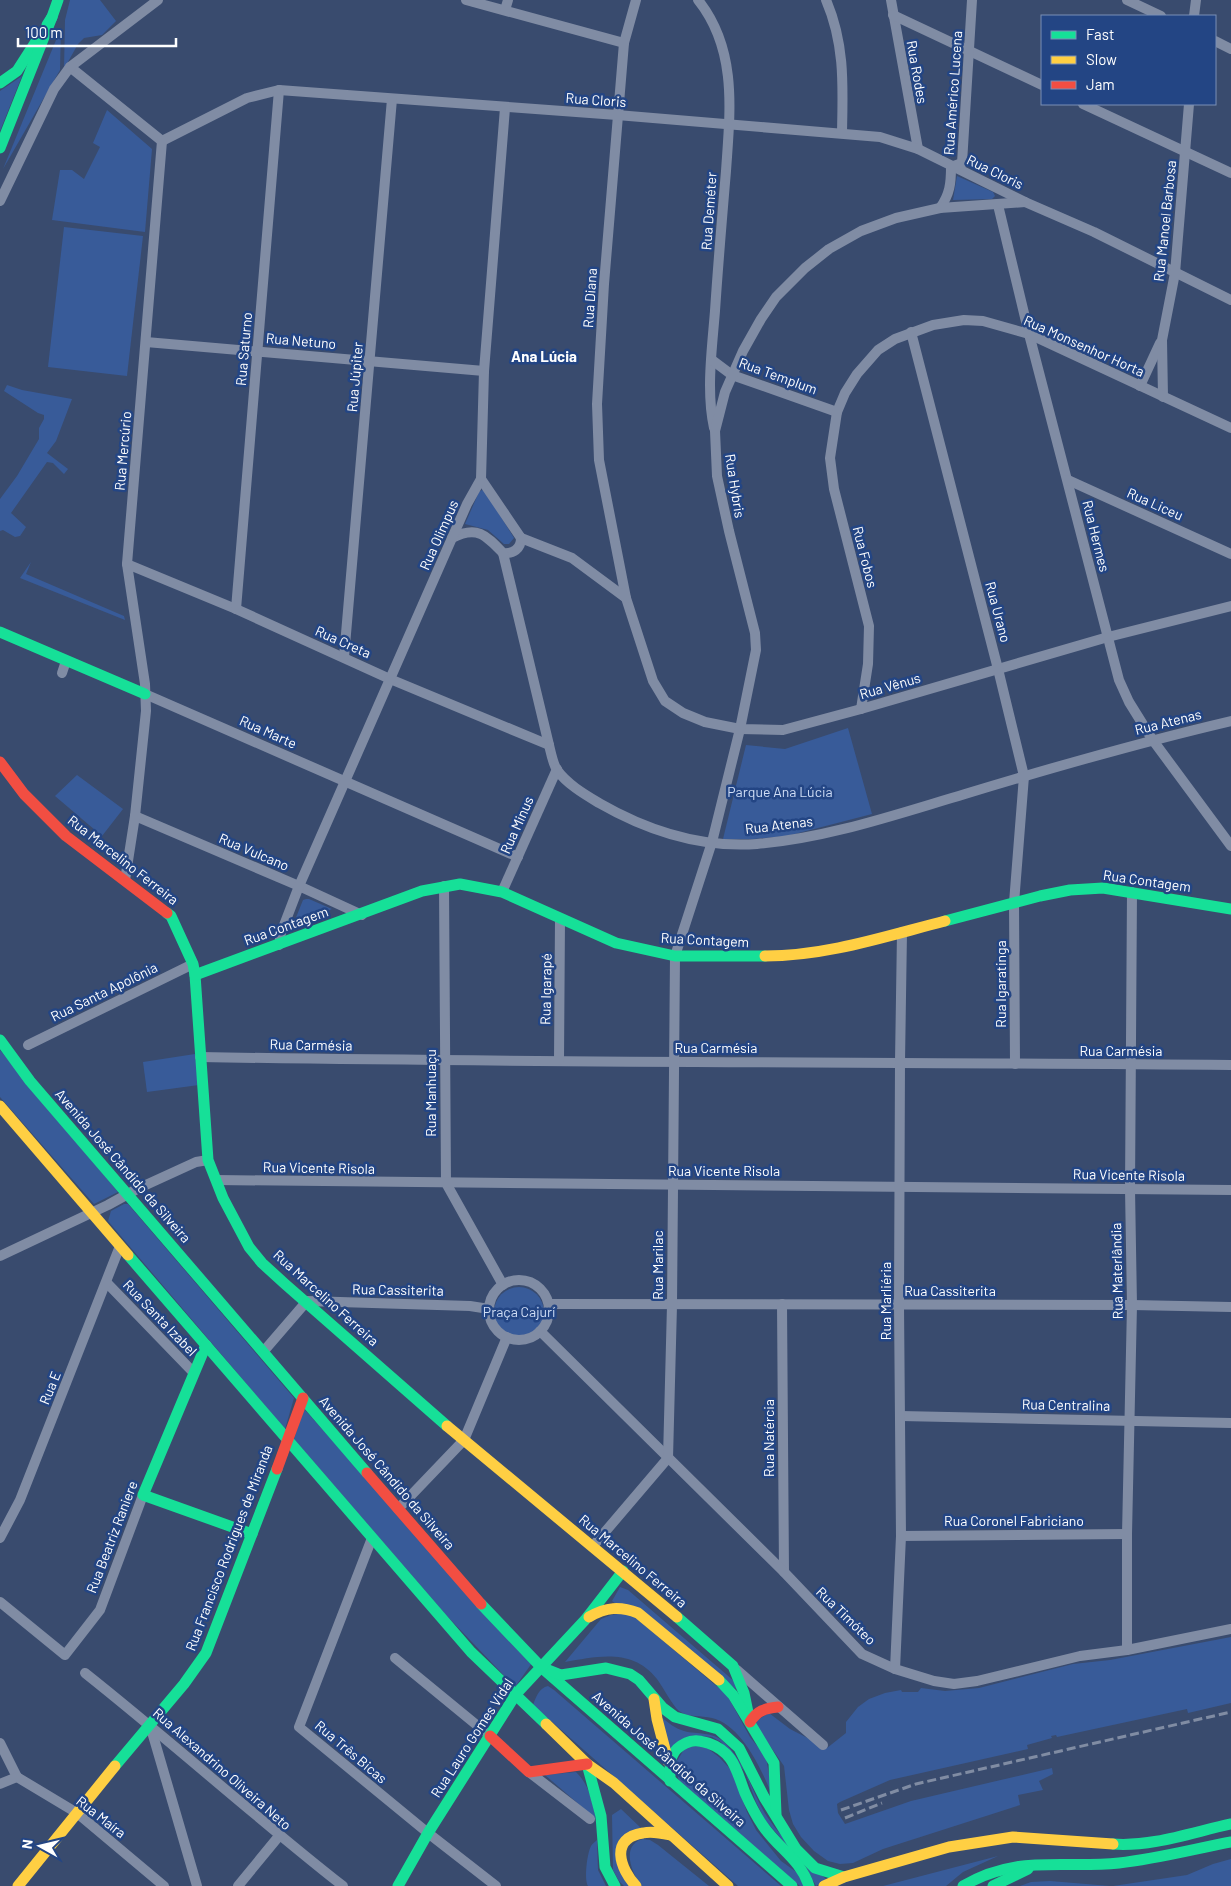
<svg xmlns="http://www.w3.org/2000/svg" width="1231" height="1886" viewBox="0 0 1231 1886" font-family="Barlow,sans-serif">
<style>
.green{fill:#385b99}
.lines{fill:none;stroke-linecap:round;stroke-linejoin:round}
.street{stroke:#808ca4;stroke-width:10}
.fast{stroke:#16e098;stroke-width:11}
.slow{stroke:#ffcf43;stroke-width:11}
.jam{stroke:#f24e42;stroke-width:11}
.rail{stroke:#808ca3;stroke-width:3;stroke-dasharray:9 4;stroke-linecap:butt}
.labels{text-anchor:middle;stroke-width:5;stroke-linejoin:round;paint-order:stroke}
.street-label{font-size:14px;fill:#fff;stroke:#234584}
.park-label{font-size:14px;fill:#d0def6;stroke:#234584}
.neighbourhood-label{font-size:15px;font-weight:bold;fill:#fff;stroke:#234584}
</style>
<rect width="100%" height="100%" fill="#394b6e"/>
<g class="green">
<polygon points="70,0 100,0 116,21 102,35 84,38 78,44 64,69 65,20"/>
<polygon points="61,28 60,70 3,169"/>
<polygon points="22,76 0,131 0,91"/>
<polygon points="107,110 152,149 145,232 52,220 60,170 72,170 84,179 100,147 93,143"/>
<polygon points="957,176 993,192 995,196 992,199 953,200"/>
<polygon points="64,227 143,236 127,376 48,367"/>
<polygon points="7,385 22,390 72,399 56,441 47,453 68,469 64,474 53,463 47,462 11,513 26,527 20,536 15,537 3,530 0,531 0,499 17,476 39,439 39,428 44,419 44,415 38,413 4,391"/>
<polygon points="482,490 485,491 514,538 509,544 504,544 488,530 465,524 479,492"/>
<polygon points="31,562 26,574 124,616 125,620 20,578"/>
<polygon points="848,728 872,814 787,836 753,839 723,839 746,745 785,749"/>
<polygon points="77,775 123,809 102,836 55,796"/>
<polygon points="306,899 309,899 332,909 298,923 295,923 295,920 303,900"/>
<polygon points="0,1050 118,1192 94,1204 0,1097"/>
<polygon points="195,1054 199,1085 147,1092 143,1062"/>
<polygon points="124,1204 128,1204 294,1398 285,1429 108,1221 111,1211"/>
<circle cx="519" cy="1312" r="25"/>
<polygon points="304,1409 532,1663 515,1687 447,1616 294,1439"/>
<polygon points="620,1587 628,1590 727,1675 736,1683 742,1693 612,1601"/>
<path d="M629 1612 727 1695 750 1737 766 1757 773 1798C763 1772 742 1725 712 1718 701 1715 689 1718 679 1711 672 1705 663 1687 657 1679 633 1648 598 1656 565 1662L601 1619 611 1615Z"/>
<polygon points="1231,1637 1231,1703 1188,1713 1187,1709 1057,1737 1056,1735 1051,1736 1052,1738 1027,1745 1028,1749 890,1780 840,1802 837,1804 838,1813 845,1824 911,1801 1052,1768 1053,1774 1039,1781 1043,1790 1018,1795 1020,1805 883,1849 853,1863 840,1864 828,1861 814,1851 801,1837 793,1824 789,1810 784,1766 759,1730 756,1721 769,1713 790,1729 827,1748 846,1733 846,1722 858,1707 869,1699 885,1693 901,1690 902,1692 918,1692 921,1688 945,1691 979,1688 1073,1664 1110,1660"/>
<path d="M548 1686 554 1690 781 1886H738L533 1705C536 1697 539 1688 548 1686Z"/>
<path d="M661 1717C669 1723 674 1728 684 1731 698 1735 712 1731 724 1742 747 1764 751 1793 768 1818 784 1842 806 1860 827 1880L816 1886 806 1867 765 1820 756 1802 745 1772 721 1742 712 1737 698 1736 670 1749Z"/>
<polygon points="696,1746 707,1748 719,1757 732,1771 747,1812 756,1830 781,1861 795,1871 803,1880 805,1886 800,1886 679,1782 675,1764 685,1748"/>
<path d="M576 1772C590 1786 591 1799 596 1819L545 1775Z"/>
<polygon points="621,1809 642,1829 620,1844 631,1886 624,1886 619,1881 613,1870 612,1815"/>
<path d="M643 1839 650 1840 658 1845 709 1886H641C632 1873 620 1845 643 1839Z"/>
<path d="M597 1840 598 1870 606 1886H588C584 1879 587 1854 591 1846 592 1844 595 1842 597 1840Z"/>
<polygon points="998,1856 963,1872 946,1886 883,1886"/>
<polygon points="1231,1859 1231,1886 1113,1886 1187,1875 1213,1864"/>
<polygon points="1050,1881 1110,1886 1020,1886 1031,1882"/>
</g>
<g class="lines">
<g class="street">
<polyline points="466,0 624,43"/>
<polyline points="636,0 624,43 604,284 597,404 599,460 626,598 653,681 665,701 683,713 705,722 740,729 783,730 861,709 1108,637 1231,606"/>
<path d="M698 0C738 50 730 112 726 171 722 218 718 265 715 311 712 349 706 391 714 428"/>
<path d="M826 0C845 44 843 86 842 132"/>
<polyline points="891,0 918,149"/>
<polyline points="1127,0 1161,16"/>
<polyline points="505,10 508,0"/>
<polyline points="893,15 1042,85"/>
<polyline points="1194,16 1196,0"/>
<polyline points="1215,41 1231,49"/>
<polyline points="70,67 162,141"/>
<polyline points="1083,104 1231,173"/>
<polyline points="162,141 247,98 279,90 617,115 880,137 918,149 1025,202 1094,232 1231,300"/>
<polyline points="0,201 54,89 70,67 158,0"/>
<polyline points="998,205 1029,334 1119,680 1129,702 1152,739 1231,846"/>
<path d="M940 208C950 194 951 183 951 167L962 163 972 0"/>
<polyline points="911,332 998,669 1024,776 1014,903 1015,1064"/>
<polyline points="146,342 484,371"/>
<polyline points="712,360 732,375 837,412"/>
<polyline points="1140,386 1160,343"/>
<polyline points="1163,397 1162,340 1175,273 1189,104"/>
<polyline points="481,479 521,538"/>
<polyline points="1068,480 1231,554"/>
<path d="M452 538C477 525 486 535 503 553 513 554 521 549 521 538"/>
<polyline points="521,538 572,558 626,598"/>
<path d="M503 553 549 745C551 753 553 764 557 770 567 784 584 794 599 803 646 830 701 848 757 844 828 838 897 814 965 794 1054 767 1141 742 1231 721"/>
<polyline points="127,564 236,609 390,679 549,745"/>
<polyline points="236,609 279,90"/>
<polyline points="344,657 392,99"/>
<polyline points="62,673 66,661"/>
<polyline points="145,694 518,857"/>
<polyline points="861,709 868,664 869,626 834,489 830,458 837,412 845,393 857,374 878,350 895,339 933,325 964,320 983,321 1029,334 1231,428"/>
<polyline points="135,816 299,886 362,915"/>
<polyline points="125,880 135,816 146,711 145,684 127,564 162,141"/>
<polyline points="444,886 446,1183 503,1285"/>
<polyline points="502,892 557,769"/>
<polyline points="279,945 281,933 299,886 452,538 467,504 481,479 484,371 505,108"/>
<polyline points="28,1045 193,964"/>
<path d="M200 1057C544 1063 887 1062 1231 1065"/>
<polyline points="559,1060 560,919"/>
<polyline points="216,1180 1231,1190"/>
<polyline points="0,1256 108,1205 137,1189 196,1162 208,1160"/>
<circle cx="519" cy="1310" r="30"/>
<polyline points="107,1283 194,1373"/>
<polyline points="549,1304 1132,1305 1231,1307"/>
<polyline points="782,1304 784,1572"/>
<polyline points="540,1331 784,1572 862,1654 895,1669 934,1681 954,1684 977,1681 1080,1656 1127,1650 1231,1629"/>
<polyline points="263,1352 307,1301 470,1306 489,1309"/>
<polyline points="901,1416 1231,1423"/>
<polyline points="398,1509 464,1440 507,1337"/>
<polyline points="901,1536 1127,1534"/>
<polyline points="0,1538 20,1500 120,1246"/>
<polyline points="372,1538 299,1727 428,1833 496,1886"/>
<polyline points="593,1546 668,1458 672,1305 675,956 712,842 740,729 756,650 755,633 729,531 717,476 715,431 725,392 743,351 761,319 776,297 805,268 829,249 861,231 896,218 940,208 1025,202"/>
<polyline points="0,1602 65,1655 100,1610 143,1495"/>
<polyline points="1127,1650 1127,1534 1132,1305 1130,1189 1132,892"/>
<polyline points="395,1658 490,1736"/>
<polyline points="895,1669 901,1536 899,1305 900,1062 902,932"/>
<polyline points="737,1670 823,1745"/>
<path d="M85 1673C172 1742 255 1817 343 1886"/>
<polyline points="150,1725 197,1886"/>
<polyline points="0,1743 17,1777"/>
<polyline points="529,1772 590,1819"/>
<polyline points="17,1777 77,1813 164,1886"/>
<polyline points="0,1784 17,1777"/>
<polyline points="238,1886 279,1836"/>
</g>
<g class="fast">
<polyline points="47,25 52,17 58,0"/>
<polyline points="0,83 17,71 35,43"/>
<polyline points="0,148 52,17"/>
<polyline points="0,632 145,694"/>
<polyline points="167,913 171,916 193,964 195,975 208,1160 223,1198 249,1247 262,1263 285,1284 447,1426"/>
<polyline points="945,921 1040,896 1070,890 1103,888 1231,909"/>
<polyline points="195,975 422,891 460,884 502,892 616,943 675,956 765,956"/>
<polyline points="0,1040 30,1081 367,1473"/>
<polyline points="128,1255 471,1652 546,1724"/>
<polyline points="206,1345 143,1495 252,1534"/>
<polyline points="481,1604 541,1667 792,1886"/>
<polyline points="677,1617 733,1666 744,1693 750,1722"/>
<polyline points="546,1669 561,1675 606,1668 630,1674 639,1680 663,1708 675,1717 718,1729 739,1748 764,1797 796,1849 815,1868 844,1877"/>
<polyline points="719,1680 733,1695 774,1763 776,1814"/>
<polyline points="587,1764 601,1816 605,1867 615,1886"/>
<polyline points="115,1766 184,1684 206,1653 277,1469"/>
<path d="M670 1781C670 1764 668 1751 686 1743 694 1739 700 1741 708 1743 734 1752 736 1770 745 1793 750 1804 756 1816 763 1826 778 1848 801 1860 809 1886"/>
<path d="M1113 1844C1152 1847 1193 1832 1231 1824"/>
<polyline points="398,1886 428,1833 516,1694 585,1620 623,1571"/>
<path d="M963 1886C1017 1854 1061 1869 1119 1863 1157 1859 1194 1849 1231 1842"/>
<polyline points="993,1886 1028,1869"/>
</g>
<g class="slow">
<path d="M765 956C827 956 886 936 945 921"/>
<polyline points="0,1106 128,1255"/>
<polyline points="447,1426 677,1617"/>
<path d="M589 1617C606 1607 620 1606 638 1613L719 1680"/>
<polyline points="654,1699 657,1719 668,1761"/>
<polyline points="546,1724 587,1764 614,1783 728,1886"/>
<polyline points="18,1886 115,1766"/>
<path d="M636 1886C620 1869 609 1838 643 1833 652 1831 661 1833 670 1835"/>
<polyline points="824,1886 844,1877 949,1847 1013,1837 1113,1844"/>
</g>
<g class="jam">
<polyline points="0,762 24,794 66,836 167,913"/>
<polyline points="277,1469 303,1398"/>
<polyline points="367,1473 481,1604"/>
<path d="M750 1722C757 1711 765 1708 778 1707"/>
<polyline points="490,1736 529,1772 587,1764"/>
</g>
<g class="rail">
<polyline points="841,1810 916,1784 1231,1712"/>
<polyline points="845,1818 882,1803"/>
</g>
</g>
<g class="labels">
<g class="street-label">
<text transform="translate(917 72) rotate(80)" y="5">Rua Rodes</text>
<text transform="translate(953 93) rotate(-86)" y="5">Rua Américo Lucena</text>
<text transform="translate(596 100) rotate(4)" y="5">Rua Cloris</text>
<text transform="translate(995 172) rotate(26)" y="5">Rua Cloris</text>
<text transform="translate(709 211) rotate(-86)" y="5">Rua Deméter</text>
<text transform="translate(1165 221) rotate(-84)" y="5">Rua Manoel Barbosa</text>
<text transform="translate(590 298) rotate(-86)" y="5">Rua Diana</text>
<text transform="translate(301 341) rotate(5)" y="5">Rua Netuno</text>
<text transform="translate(1084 346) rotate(24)" y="5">Rua Monsenhor Horta</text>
<text transform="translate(244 349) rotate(-85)" y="5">Rua Saturno</text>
<text transform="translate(778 376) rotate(20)" y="5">Rua Templum</text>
<text transform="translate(355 377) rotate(-85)" y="5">Rua Júpiter</text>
<text transform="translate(123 451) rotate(-85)" y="5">Rua Mercúrio</text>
<text transform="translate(735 486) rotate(81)" y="5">Rua Hybris</text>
<text transform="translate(1155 504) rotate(24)" y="5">Rua Liceu</text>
<text transform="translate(439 535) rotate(-66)" y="5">Rua Olimpus</text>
<text transform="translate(1096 536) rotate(76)" y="5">Rua Hermes</text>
<text transform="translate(865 557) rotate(76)" y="5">Rua Fobos</text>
<text transform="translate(998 612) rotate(75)" y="5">Rua Urano</text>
<text transform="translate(343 642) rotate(24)" y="5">Rua Creta</text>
<text transform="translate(890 686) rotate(-16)" y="5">Rua Vênus</text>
<text transform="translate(1168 722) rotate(-14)" y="5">Rua Atenas</text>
<text transform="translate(268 732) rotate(24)" y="5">Rua Marte</text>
<text transform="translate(517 825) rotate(-66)" y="5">Rua Minus</text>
<text transform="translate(779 825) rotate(-7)" y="5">Rua Atenas</text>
<text transform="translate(254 852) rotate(23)" y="5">Rua Vulcano</text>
<text transform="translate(123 860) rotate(38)" y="5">Rua Marcelino Ferreira</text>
<text transform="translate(1147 881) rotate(8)" y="5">Rua Contagem</text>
<text transform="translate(286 926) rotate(-20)" y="5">Rua Contagem</text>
<text transform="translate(705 940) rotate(3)" y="5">Rua Contagem</text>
<text transform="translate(1001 984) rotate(-90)" y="5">Rua Igaratinga</text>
<text transform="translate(546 989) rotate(-89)" y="5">Rua Igarapé</text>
<text transform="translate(104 992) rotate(-26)" y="5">Rua Santa Apolônia</text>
<text transform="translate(311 1045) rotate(1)" y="5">Rua Carmésia</text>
<text x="716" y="1053">Rua Carmésia</text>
<text x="1121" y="1056">Rua Carmésia</text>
<text transform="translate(431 1093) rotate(-90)" y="5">Rua Manhuaçu</text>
<text transform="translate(123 1166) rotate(49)" y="5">Avenida José Cândido da Silveira</text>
<text transform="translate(319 1168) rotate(1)" y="5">Rua Vicente Risola</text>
<text x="724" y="1176">Rua Vicente Risola</text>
<text transform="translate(1129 1175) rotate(1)" y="5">Rua Vicente Risola</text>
<text transform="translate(658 1265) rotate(-90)" y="5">Rua Marilac</text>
<text transform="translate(1117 1271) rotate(-91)" y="5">Rua Materlândia</text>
<text transform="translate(398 1290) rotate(1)" y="5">Rua Cassiterita</text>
<text x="950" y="1296">Rua Cassiterita</text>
<text transform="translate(326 1298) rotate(42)" y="5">Rua Marcelino Ferreira</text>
<text transform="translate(886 1301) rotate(-90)" y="5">Rua Marliéria</text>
<text transform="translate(160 1318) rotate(46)" y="5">Rua Santa Izabel</text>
<text transform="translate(50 1388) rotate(-68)" y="5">Rua E</text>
<text transform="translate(1066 1405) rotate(1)" y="5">Rua Centralina</text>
<text transform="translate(769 1438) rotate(-90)" y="5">Rua Natércia</text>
<text transform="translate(387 1473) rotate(49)" y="5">Avenida José Cândido da Silveira</text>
<text x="1014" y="1526">Rua Coronel Fabriciano</text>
<text transform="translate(112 1537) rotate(-69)" y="5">Rua Beatriz Raniere</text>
<text transform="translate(229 1548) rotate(-69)" y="5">Rua Francisco Rodrigues de Miranda</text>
<text transform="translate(633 1561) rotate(40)" y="5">Rua Marcelino Ferreira</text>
<text transform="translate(846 1616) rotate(44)" y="5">Rua Timóteo</text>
<text transform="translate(472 1738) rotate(-57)" y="5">Rua Lauro Gomes Vidal</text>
<text transform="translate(351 1752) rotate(40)" y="5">Rua Três Bicas</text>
<text transform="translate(669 1759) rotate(41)" y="5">Avenida José Cândido da Silveira</text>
<text transform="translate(222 1769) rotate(41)" y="5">Rua Alexandrino Oliveira Neto</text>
<text transform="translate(101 1817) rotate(38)" y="5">Rua Maíra</text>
</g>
<g class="park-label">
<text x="780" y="797">Parque Ana Lúcia</text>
<text x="519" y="1317">Praça Cajurí</text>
</g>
<g class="neighbourhood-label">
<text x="544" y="362">Ana Lúcia</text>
</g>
</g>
<rect x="1041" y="15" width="175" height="90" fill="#234584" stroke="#7b8fb5"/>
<rect x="1051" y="31" width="25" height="8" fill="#16e098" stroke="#7b8fb5"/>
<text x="1086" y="40" font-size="15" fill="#ffffff">Fast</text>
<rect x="1051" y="56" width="25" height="8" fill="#ffcf43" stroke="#7b8fb5"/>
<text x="1086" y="65" font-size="15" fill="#ffffff">Slow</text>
<rect x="1051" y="81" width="25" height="8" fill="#f24e42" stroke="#7b8fb5"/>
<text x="1086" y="90" font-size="15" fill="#ffffff">Jam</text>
<g transform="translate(40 1846) rotate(278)" stroke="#234584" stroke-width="4" paint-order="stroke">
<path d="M0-4L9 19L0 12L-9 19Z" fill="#ffffff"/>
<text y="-8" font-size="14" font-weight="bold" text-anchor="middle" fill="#ffffff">N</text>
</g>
<path d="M18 38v8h158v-8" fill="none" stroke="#ffffff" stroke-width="2.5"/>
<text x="25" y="38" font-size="15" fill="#ffffff" stroke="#234584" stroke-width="4" paint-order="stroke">100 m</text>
</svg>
